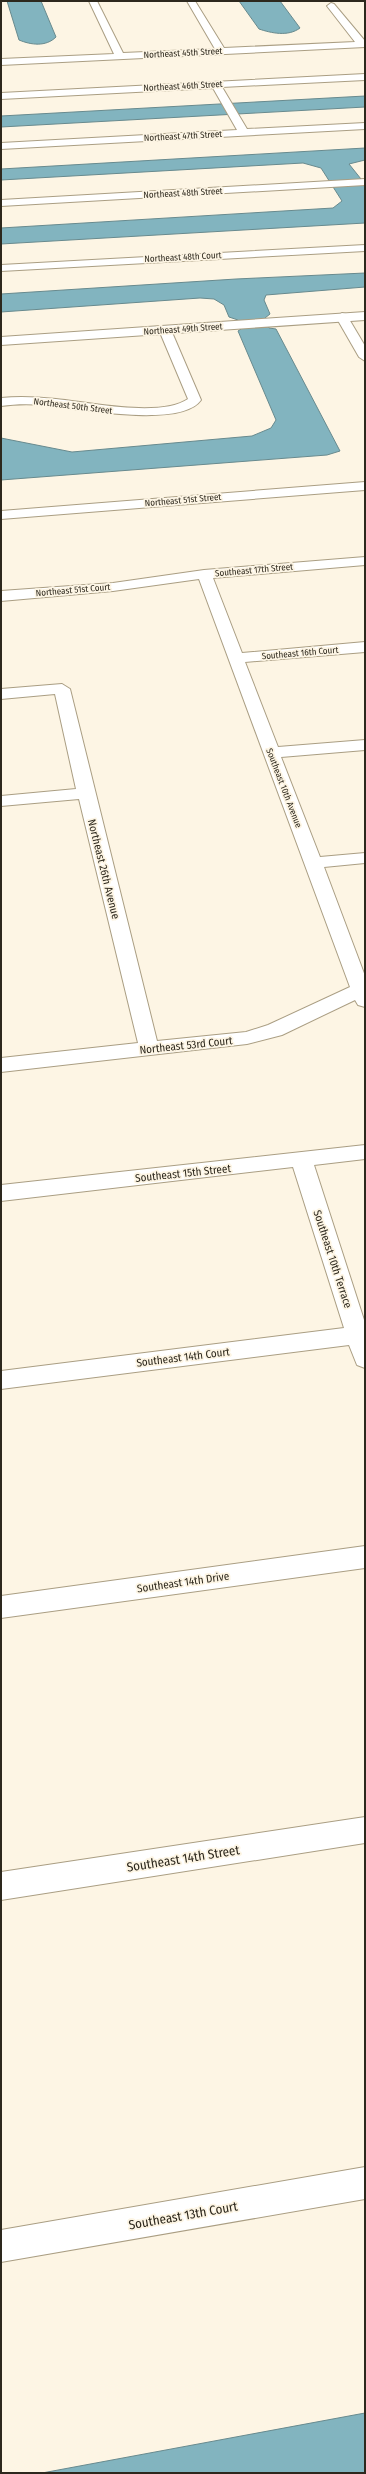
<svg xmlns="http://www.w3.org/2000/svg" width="366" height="2474" viewBox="0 0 366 2474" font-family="'Fira Sans Condensed',sans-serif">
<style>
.water{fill:#82b4bf;stroke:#688a8e}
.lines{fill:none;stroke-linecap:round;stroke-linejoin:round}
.minor-casing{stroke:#aa9e83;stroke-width:2}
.tertiary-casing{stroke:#aa9e83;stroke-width:2}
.minor{fill:#fff;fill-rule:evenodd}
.tertiary{fill:#fff;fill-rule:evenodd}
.labels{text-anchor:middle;stroke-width:3.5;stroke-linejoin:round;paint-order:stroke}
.far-street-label{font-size:9px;fill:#2d281d;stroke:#fdf5e4}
.street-label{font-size:11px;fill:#2d281d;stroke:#fdf5e4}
.near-street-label{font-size:13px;fill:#2d281d;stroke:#fdf5e4}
</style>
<rect width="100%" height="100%" fill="#fdf5e4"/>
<g class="water">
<path d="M7 1H41L56 37C46 47 31 45 19 40Z"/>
<path d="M239 1H280L300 28C288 37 271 33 259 29Z"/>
<polygon points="365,96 365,107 1,127 1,116"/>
<polygon points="365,148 365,160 349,164 365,184 365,223 1,244 1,228 333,208 342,201 321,168 303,163 1,180 1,169"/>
<polygon points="365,273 365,287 266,295 264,300 270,314 265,318 269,328 276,329 340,451 327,455 1,480 1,438 72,452 252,436 271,428 276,420 238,331 241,329 238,320 229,317 224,305 214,299 200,298 1,312 1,294 236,279"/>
<polygon points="365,2413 365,2473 42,2473"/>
</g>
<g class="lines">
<defs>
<g id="minor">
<polygon points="89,1 97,1 123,53 215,49 187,1 195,1 224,48 355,42 327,6 331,3 334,4 365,41 365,47 1,65 1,59 114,54"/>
<polygon points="365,74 365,80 222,87 247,129 365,123 365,129 1,149 1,143 237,130 213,88 1,99 1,93"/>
<polygon points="365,179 365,185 1,206 1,200"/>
<polygon points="365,245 365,251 1,271 1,265"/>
<polygon points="342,313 346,314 365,346 365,361 359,357 336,317"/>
<path d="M165 326 171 330 201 400C181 429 75 408 44 405 29 404 15 404 1 406V398C19 396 37 397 56 399 88 402 160 418 188 399L159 330Z"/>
<polygon points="365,482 365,490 1,519 1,511"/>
<polygon points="365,557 365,565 213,578 242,653 365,642 365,652 245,662 278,747 365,740 365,750 281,757 320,857 365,853 365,863 324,867 365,976 365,1007 358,1005 355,1000 282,1035 247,1044 1,1072 1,1058 138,1043 79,799 1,806 1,796 76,789 55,694 1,699 1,689 62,684 70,689 157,1041 246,1032 268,1025 350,987 199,579 113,591 1,601 1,591 113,583 204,570"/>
<polygon points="365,1145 365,1159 314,1165 365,1323 365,1368 357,1365 349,1345 1,1389 1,1371 344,1328 293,1167 1,1201 1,1185"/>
<polygon points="365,1546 365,1568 1,1618 1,1596"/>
<polygon points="365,1817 365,1843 1,1900 1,1872"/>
<polygon points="365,2167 365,2199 1,2262 1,2230"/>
</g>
<polygon id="tertiary" points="365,312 365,320 1,345 1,337"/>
</defs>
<use href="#minor" class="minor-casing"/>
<use href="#tertiary" class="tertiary-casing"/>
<use href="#minor" class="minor"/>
<use href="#tertiary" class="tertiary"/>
</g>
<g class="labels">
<g class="far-street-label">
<text transform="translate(183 53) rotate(-3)" y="3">Northeast 45th Street</text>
<text transform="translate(183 86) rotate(-3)" y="3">Northeast 46th Street</text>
<text transform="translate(183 136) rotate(-3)" y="3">Northeast 47th Street</text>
<text transform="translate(183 193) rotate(-3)" y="3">Northeast 48th Street</text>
<text transform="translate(183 257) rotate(-3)" y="3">Northeast 48th Court</text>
<text transform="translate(183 329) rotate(-4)" y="3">Northeast 49th Street</text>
<text transform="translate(73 406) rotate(7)" y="3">Northeast 50th Street</text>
<text transform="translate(183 500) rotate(-5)" y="3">Northeast 51st Street</text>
<text transform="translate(254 570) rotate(-5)" y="3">Southeast 17th Street</text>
<text transform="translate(73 590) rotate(-5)" y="3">Northeast 51st Court</text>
<text transform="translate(300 653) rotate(-5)" y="3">Southeast 16th Court</text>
<text transform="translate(284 788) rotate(69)" y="3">Southeast 10th Avenue</text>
</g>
<g class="street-label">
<text transform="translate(104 869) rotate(76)" y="4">Northeast 26th Avenue</text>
<text transform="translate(186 1045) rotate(-6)" y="4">Northeast 53rd Court</text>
<text transform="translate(183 1173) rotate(-6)" y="4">Southeast 15th Street</text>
<text transform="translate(333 1259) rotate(72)" y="4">Southeast 10th Terrace</text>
<text transform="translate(183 1357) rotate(-7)" y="4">Southeast 14th Court</text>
<text transform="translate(183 1582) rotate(-8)" y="4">Southeast 14th Drive</text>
</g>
<g class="near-street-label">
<text transform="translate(183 1858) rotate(-9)" y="5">Southeast 14th Street</text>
<text transform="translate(183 2215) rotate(-10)" y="5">Southeast 13th Court</text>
</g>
</g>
<rect width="366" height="2474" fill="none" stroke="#2d281d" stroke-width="4"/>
</svg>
